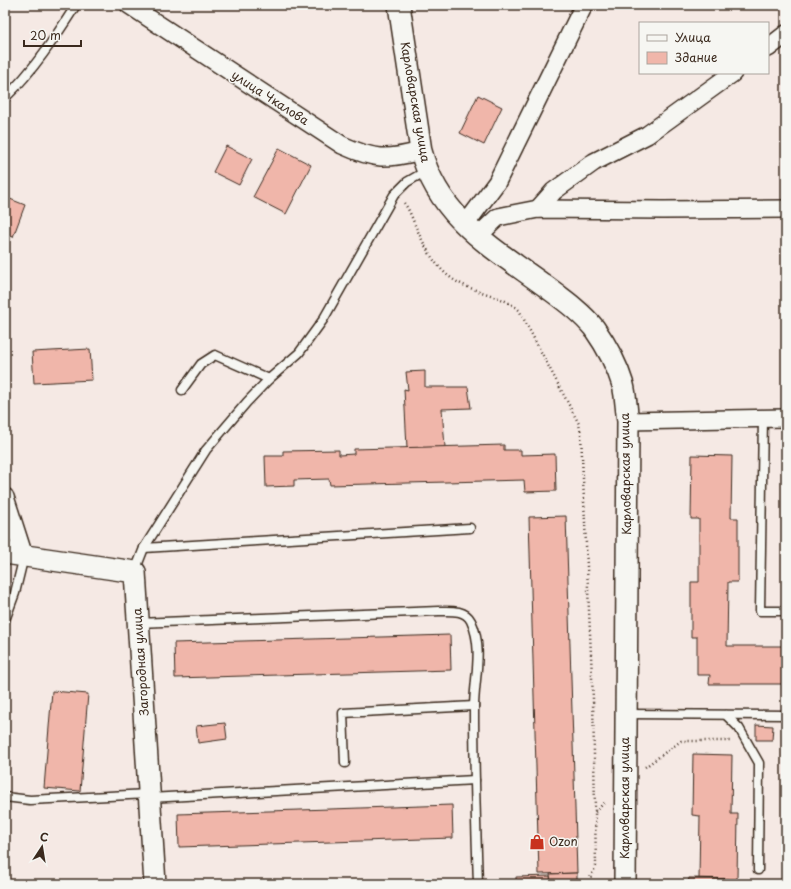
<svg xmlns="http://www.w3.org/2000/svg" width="791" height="889" viewBox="0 0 791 889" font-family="'Playpen Sans',sans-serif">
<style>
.building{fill:#f0b6aa;stroke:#3b2a1e}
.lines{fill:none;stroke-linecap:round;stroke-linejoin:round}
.service-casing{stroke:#3b2a1e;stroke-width:11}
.minor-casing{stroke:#3b2a1e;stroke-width:20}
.tertiary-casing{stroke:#3b2a1e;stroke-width:24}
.path{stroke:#3b2a1e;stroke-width:2.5;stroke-dasharray:1 3;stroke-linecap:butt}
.service{stroke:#f6f6f2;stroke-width:8}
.minor{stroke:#f6f6f2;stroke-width:17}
.tertiary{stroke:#f6f6f2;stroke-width:21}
.labels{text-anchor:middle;stroke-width:3;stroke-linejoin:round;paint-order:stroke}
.street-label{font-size:12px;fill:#3b2a1e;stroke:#f6f6f2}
.poi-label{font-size:12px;fill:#3b2a1e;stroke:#f6f6f2;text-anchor:start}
</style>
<rect width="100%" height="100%" fill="#f5e9e4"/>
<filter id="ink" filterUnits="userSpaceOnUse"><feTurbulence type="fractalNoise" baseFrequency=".025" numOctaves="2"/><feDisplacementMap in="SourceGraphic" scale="8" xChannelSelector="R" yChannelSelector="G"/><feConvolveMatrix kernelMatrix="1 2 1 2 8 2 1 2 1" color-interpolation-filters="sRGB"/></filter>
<g filter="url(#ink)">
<g class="building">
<polygon points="478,95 502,107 484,145 460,133"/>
<polygon points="226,146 252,159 239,185 213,172"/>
<polygon points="279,148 311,165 286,214 253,197"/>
<polygon points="5,197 25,205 13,237 5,234"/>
<polygon points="90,349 92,380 34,383 32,352"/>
<polygon points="425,371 425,387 468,387 471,408 442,409 445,447 407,448 404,389 408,390 406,372"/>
<polygon points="504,445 504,450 521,450 521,455 555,454 556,491 525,492 524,480 330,485 329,479 294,480 294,486 266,487 265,456 283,456 283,451 339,450 339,455 354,454 354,449"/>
<polygon points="692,455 732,456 731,518 738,518 738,582 728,582 727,646 786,646 786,684 709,684 710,675 697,675 697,637 691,637 691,582 699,582 699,519 691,519"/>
<polygon points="566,516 577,873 539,874 529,517"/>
<polygon points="450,635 451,670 175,678 174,643"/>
<polygon points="52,691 88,694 80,791 44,788"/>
<polygon points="225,723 227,739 198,743 196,726"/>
<polygon points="756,725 773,726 772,740 756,740"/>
<polygon points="693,754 732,755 731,814 738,814 737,879 699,879 700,816 692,815"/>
<polygon points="452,805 453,838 179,847 178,814"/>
<polygon points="577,873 577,884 551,884 550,874"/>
<polygon points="550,876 551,884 516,884 516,877"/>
<polygon points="689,878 729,879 729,884 688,884"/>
</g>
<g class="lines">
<defs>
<g id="service">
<path d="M5 98C33 71 55 38 76 5"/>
<polyline points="182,390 201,364 215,355 269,379"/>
<polyline points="763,418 760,611 786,611"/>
<polyline points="144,548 470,528"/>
<polyline points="135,571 144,548 206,450 247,402 269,379 299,353 323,320 394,195 407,182 426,171"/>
<polyline points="5,620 15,593 24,556"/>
<path d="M138 623 439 611C449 611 465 609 471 621 484 648 474 680 474 708 474 767 476 825 478 884"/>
<polyline points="627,714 786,715"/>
<polyline points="726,715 739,728 759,763 758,870"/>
<polyline points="345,763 343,713 474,706"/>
<polyline points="5,797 30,800 148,794"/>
<polyline points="150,798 475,780"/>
</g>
<g id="minor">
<path d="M129 5 342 145C375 160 386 160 421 151"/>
<polyline points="768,48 786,34"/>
<polyline points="538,209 554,191 594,162 647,135 733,73"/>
<polyline points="465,225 497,182 584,5"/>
<polyline points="478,236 498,217 538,209 663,210 786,209"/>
<polyline points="628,421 786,418"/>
<polyline points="5,497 24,556"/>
</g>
<g id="tertiary">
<path d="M399 5 421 151C439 219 495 249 548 288 564 300 581 312 594 328 606 345 617 365 623 385 626 396 626 409 628 421L625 884"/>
<polyline points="5,553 135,572 155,884"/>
</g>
</defs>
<use href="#service" class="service-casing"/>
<use href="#minor" class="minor-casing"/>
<use href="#tertiary" class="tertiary-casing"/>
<g class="path">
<path d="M404 203C409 209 412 218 415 225 424 245 435 268 454 280 474 293 501 294 519 310L579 424 581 434 593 699 596 866 590 878V884"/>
<polyline points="645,767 681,741 730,741"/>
<polyline points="595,812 606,801"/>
</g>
<use href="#service" class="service"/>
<use href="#minor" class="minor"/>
<use href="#tertiary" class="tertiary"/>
</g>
</g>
<defs>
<symbol id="shop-bare" viewBox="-9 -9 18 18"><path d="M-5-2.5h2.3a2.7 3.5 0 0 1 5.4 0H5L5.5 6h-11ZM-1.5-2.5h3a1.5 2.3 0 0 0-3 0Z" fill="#c8321e" stroke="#f6f6f2" stroke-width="2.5" paint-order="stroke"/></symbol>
</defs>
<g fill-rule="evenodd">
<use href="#shop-bare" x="526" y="831" width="22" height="22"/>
</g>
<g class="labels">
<g class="street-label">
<text transform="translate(270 98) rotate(33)" y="4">улица Чкалова</text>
<text transform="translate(415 102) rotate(80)" y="4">Карловарская улица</text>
<text transform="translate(626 474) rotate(-91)" y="4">Карловарская улица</text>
<text transform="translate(141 662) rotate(-94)" y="4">Загородная улица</text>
<text transform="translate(625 798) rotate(-90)" y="4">Карловарская улица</text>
</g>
<g class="poi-label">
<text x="549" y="846">Ozon</text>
</g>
</g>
<rect width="791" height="889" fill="none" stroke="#f6f6f2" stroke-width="20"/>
<rect x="10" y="10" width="771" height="869" fill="none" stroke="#3b2a1e" stroke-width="1.5" filter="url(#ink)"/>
<rect x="639" y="22" width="130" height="52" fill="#f6f6f2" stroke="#aba49d"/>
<rect x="647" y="35" width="20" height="6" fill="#f6f6f2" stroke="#aba49d"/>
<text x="675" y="42" font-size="12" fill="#3b2a1e">Улица</text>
<rect x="647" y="52" width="20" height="12" fill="#f0b6aa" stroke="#aba49d"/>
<text x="675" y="62" font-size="12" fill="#3b2a1e">Здание</text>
<g transform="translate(42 847) rotate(12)" stroke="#f6f6f2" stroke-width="3" paint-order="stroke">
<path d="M0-3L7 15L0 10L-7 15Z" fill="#3b2a1e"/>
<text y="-6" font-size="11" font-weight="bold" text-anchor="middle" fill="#3b2a1e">С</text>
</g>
<path d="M24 40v6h57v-6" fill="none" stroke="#3b2a1e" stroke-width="2"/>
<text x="30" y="40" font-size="12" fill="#3b2a1e" stroke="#f6f6f2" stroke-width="3" paint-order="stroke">20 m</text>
</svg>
